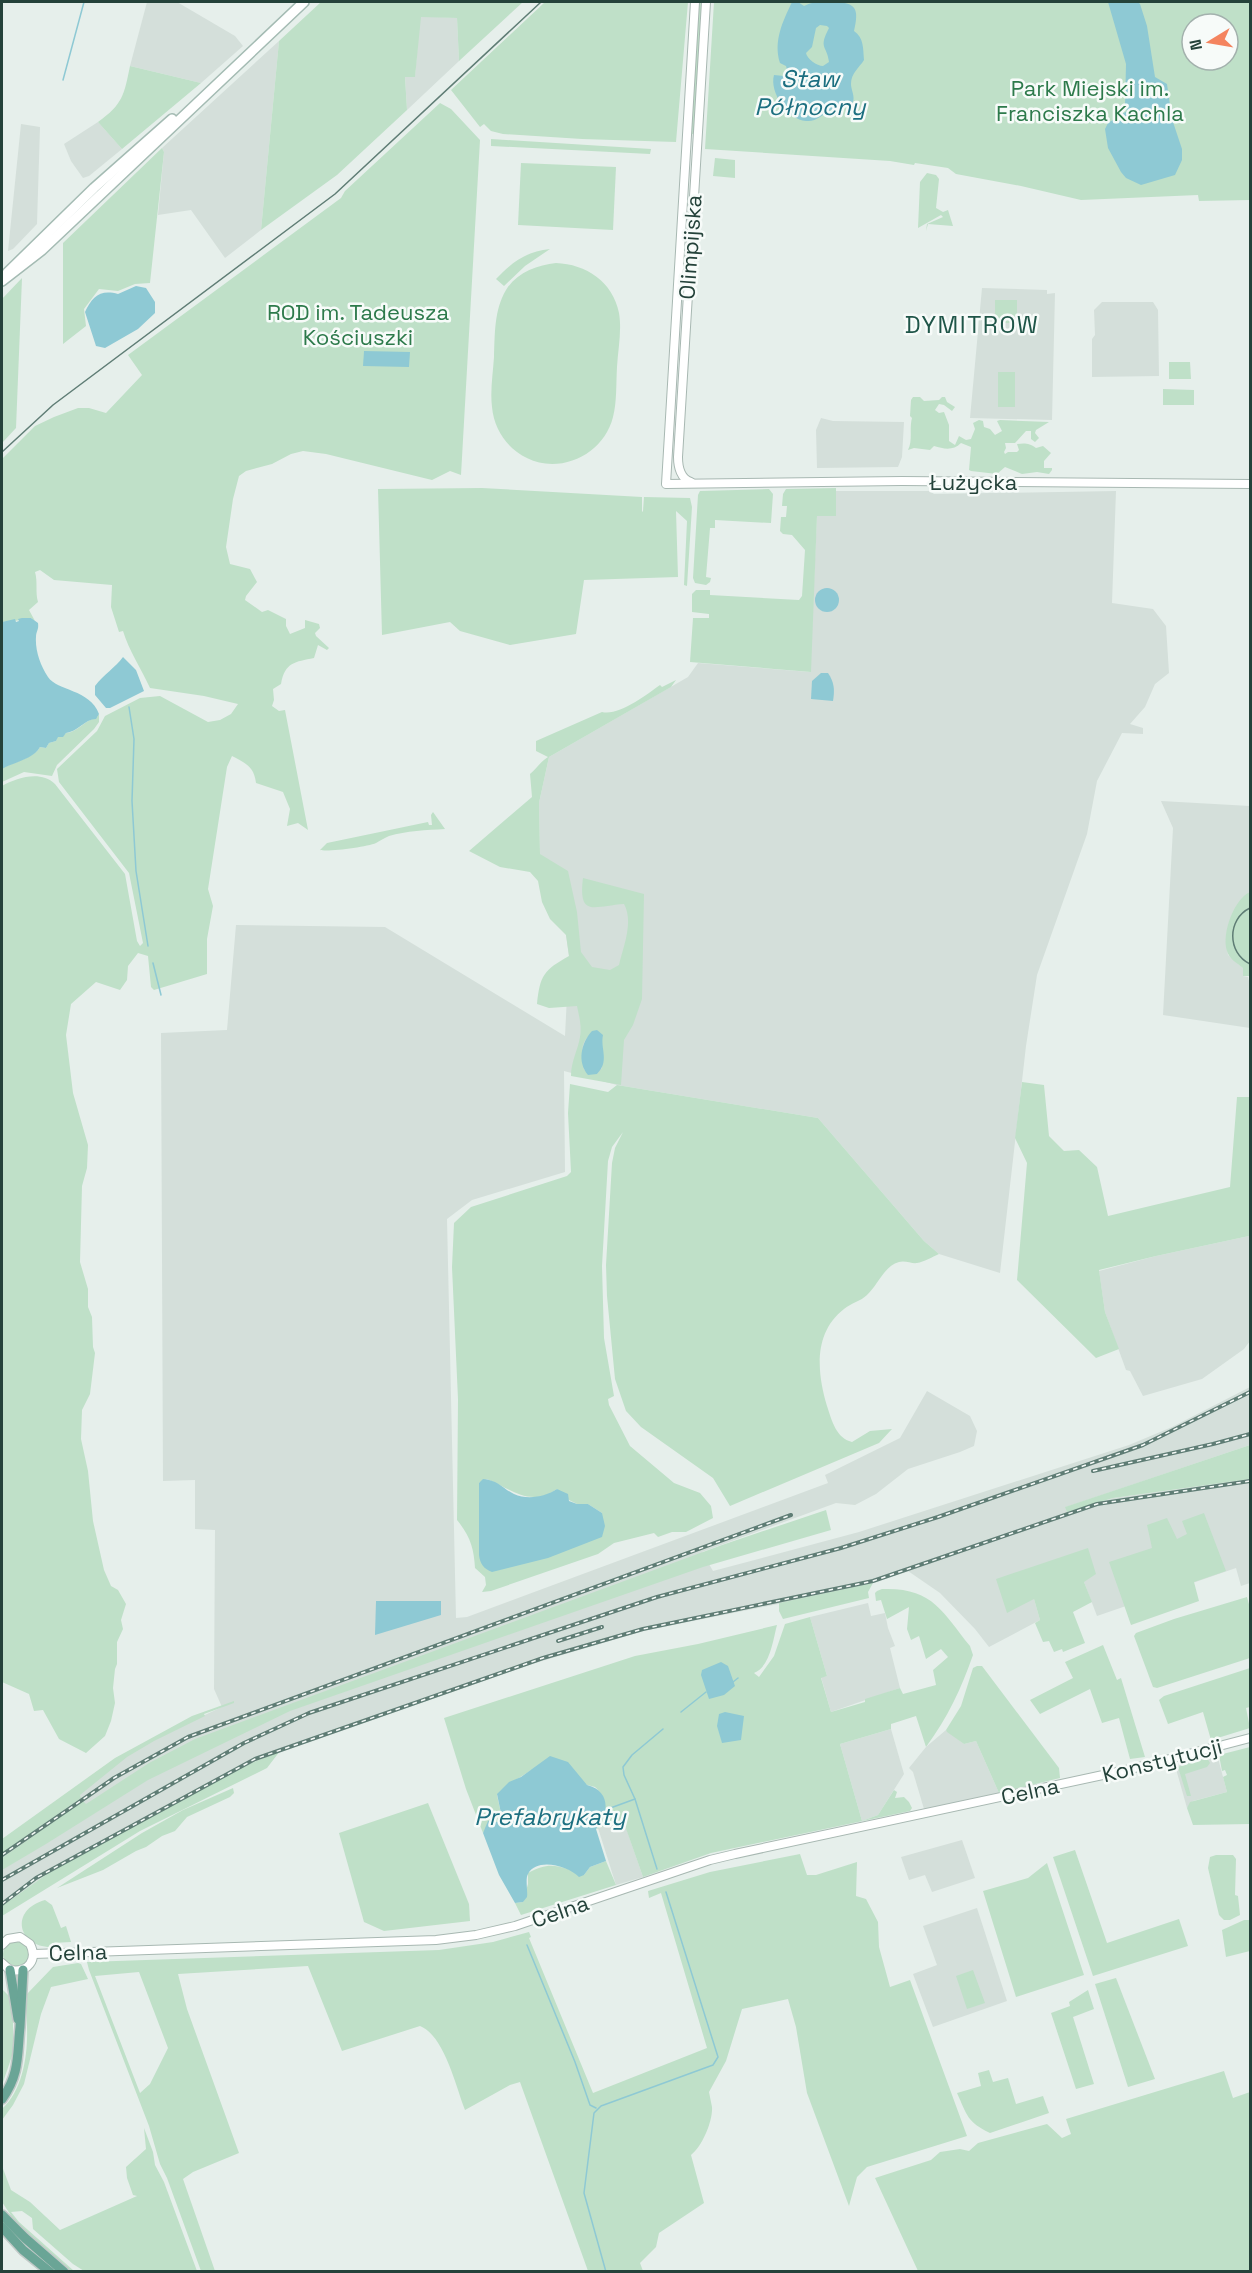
<svg xmlns="http://www.w3.org/2000/svg" width="1252" height="2273" viewBox="0 0 1252 2273" font-family="'Space Grotesk',sans-serif">
<style>
.built{fill:#d4dfda}
.green{fill:#bfe0c8;fill-rule:evenodd}
.water{fill:#8ec9d4;fill-rule:evenodd}
.lines{fill:none;stroke-linecap:round;stroke-linejoin:round}
.stream{stroke:#8ec9d4;stroke-width:1.5}
.tertiary-casing{stroke:#a8b8b2;stroke-width:10}
.secondary-casing{stroke:#a4bbb3;stroke-width:12}
.primary-casing{stroke:#c2cac8;stroke-width:12}
.tertiary{stroke:#fff;stroke-width:8}
.secondary{stroke:#fff;stroke-width:9}
.primary{stroke:#6aa596;stroke-width:9}
.tram{stroke:#5f7d75;stroke-width:1.5}
.rail-casing{stroke:#5f7d75;stroke-width:4}
.rail{stroke:#f7fbf9;stroke-width:1.5;stroke-dasharray:4.5;stroke-linecap:butt}
.labels{text-anchor:middle;stroke-width:5;stroke-linejoin:round;paint-order:stroke}
.park-label{font-size:22px;fill:#2d7a4b;stroke:#f7fbf9}
.street-label{font-size:22px;fill:#24423a;stroke:#f7fbf9}
.water-label{font-size:24px;font-style:italic;fill:#1c6f80;stroke:#f7fbf9}
.neighbourhood-label{font-size:24px;letter-spacing:1.5px;fill:#1f5548;stroke:#f7fbf9}
</style>
<rect width="100%" height="100%" fill="#e6efeb"/>
<g class="built">
<polygon points="147,2 177,2 235,36 243,46 201,83 130,66"/>
<polygon points="420,16 457,18 459,61 407,110 405,76 415,76"/>
<polygon points="279,41 261,230 225,258 191,210 158,215 164,152 162,148"/>
<polygon points="98,122 122,149 89,176 83,178 71,161 64,144"/>
<polygon points="21,124 40,127 37,224 13,249 8,251"/>
<polygon points="982,288 1047,290 1047,294 1055,293 1052,420 970,418"/>
<polygon points="1102,302 1153,302 1158,310 1159,376 1092,377 1092,339 1095,335 1094,310"/>
<polygon points="821,418 833,421 904,422 902,457 898,467 817,468 816,430"/>
<polygon points="836,491 930,491 934,494 1116,491 1112,603 1153,609 1166,626 1169,673 1155,684 1145,707 1130,724 1143,728 1143,734 1122,733 1097,781 1087,834 1037,975 1026,1046 1000,1273 939,1254 924,1241 818,1118 617,1085 564,1071 565,1172 472,1200 447,1219 456,1618 467,1617 828,1483 825,1475 900,1438 927,1391 970,1416 977,1431 974,1446 960,1452 908,1469 876,1494 855,1505 836,1503 702,1552 713,1571 859,1532 1129,1445 1172,1427 1250,1387 1250,1445 1066,1507 1067,1512 1113,1498 1250,1479 1250,1583 1241,1586 1236,1568 1097,1616 1084,1582 1034,1599 1040,1620 989,1647 975,1629 940,1593 908,1571 853,1589 643,1631 532,1664 266,1757 242,1767 50,1872 2,1906 2,1850 95,1773 162,1735 222,1707 214,1689 215,1530 195,1529 195,1480 163,1481 161,1033 227,1030 236,925 385,927 565,1036 569,956 566,935 540,854 539,803 549,757 688,677 698,663 810,672 817,515 835,516"/>
<polygon points="1161,801 1250,806 1250,892 1234,911 1229,923 1226,941 1228,955 1243,968 1243,976 1248,977 1250,985 1250,1028 1163,1015 1173,828"/>
<polygon points="1249,1236 1250,1341 1244,1349 1202,1379 1143,1396 1130,1371 1126,1370 1105,1312 1099,1271 1156,1256"/>
<polygon points="868,1603 871,1616 885,1613 888,1628 895,1646 890,1648 900,1688 831,1712 821,1677 827,1676 810,1617"/>
<polygon points="891,1729 904,1774 878,1815 862,1821 840,1744"/>
<polygon points="946,1730 964,1744 976,1741 999,1793 924,1809 913,1772 909,1768 926,1747"/>
<polygon points="1221,1753 1218,1758 1227,1792 1193,1801 1187,1808 1176,1769 1177,1766"/>
<polygon points="623,1819 643,1877 616,1885 598,1828"/>
<polygon points="962,1840 975,1878 932,1892 925,1875 909,1880 901,1857"/>
<polygon points="977,1908 1007,2001 933,2027 913,1974 937,1965 923,1926"/>
</g>
<g class="green">
<polygon points="321,2 523,2 459,61 457,18 421,17 415,77 405,77 407,110 337,175 261,230 279,41"/>
<polygon points="545,2 688,2 676,142 582,139 503,134 491,131 484,124 480,127 451,90"/>
<polygon points="699,2 703,2 694,134 690,134"/>
<path d="M714 2H1250V200L1199 201 1198 195 1081 200 1021 186 956 174 948 168 915 163 914 165 890 161 705 149ZM1192 24H1228V60H1192Z"/>
<path d="M130 66 201 83 122 149 98 122C123 104 124 95 130 66Z"/>
<path d="M440 103 451 109 480 140 461 475 450 471 432 480 326 454 303 451 291 454 272 464 246 471 239 476 233 499 226 547 230 564 250 569 257 582 246 596 245 600 262 612 268 610 286 619V626L290 634 305 628V620L319 624 320 628 315 633 316 636 329 648 327 650 318 645 314 658C295 662 285 662 281 684L273 689 274 700 272 706 279 711 285 710 308 830 298 823 287 826 290 809 283 792 256 783C254 766 245 763 232 756L227 767 208 889 213 906 207 939V974L154 990 151 987 148 956 138 953 128 966 127 980 120 990 96 982 71 1004 66 1035 73 1093 88 1145 87 1168 82 1186 80 1262 88 1289V1307L92 1317 93 1347 95 1353 90 1394 82 1410 81 1439 88 1471 93 1521 104 1570 111 1586 118 1590 126 1604 121 1620 123 1629 117 1642V1664L115 1669 113 1688 115 1703 111 1721 105 1736 86 1753 59 1739 43 1710 34 1711 29 1694 2 1682V786C17 778 40 770 55 784L125 874 137 941 140 946 143 943 129 873 59 782 57 769 97 731 105 716 140 698 160 696 208 722 220 720 231 714 238 704 204 696 150 688C141 668 129 651 123 631L119 632 111 607 112 585 54 580 40 570 35 572C38 582 35 592 38 602L29 610 35 621 31 618C20 621 10 621 2 622V459L35 426 54 417 78 408H89L106 413 142 375 128 355 341 198 345 191Z"/>
<polygon points="491,139 651,149 650,154 491,146"/>
<polygon points="162,148 164,152 150,283 135,284 118,291 99,289 84,309 86,326 63,344 63,243"/>
<polygon points="715,158 735,160 735,178 713,176"/>
<polygon points="521,163 616,167 613,230 518,225"/>
<polygon points="927,173 936,175 939,179 936,208 943,212 948,210 953,226 928,224 926,231 927,224 943,217 941,215 918,228 920,182"/>
<path d="M550 249 525 266 504 286 496 279C512 262 527 251 550 249Z"/>
<path d="M556 263C586 264 613 282 619 313 622 330 618 350 617 367 616 384 617 402 613 417 606 445 580 464 552 464 520 463 495 439 492 407 490 391 493 373 494 357 495 334 494 310 506 290 516 273 537 265 556 263Z"/>
<polygon points="22,278 16,428 2,443 2,299"/>
<rect x="995" y="300" width="22" height="23"/>
<polygon points="1169,362 1190,362 1191,379 1169,379"/>
<rect x="998" y="372" width="17" height="35"/>
<polygon points="1163,389 1194,390 1194,405 1163,405"/>
<path d="M913 397H920L924 401 939 400 942 397H945L947 402 955 407 952 411 944 405 939 404 935 410 939 413 944 412 949 425V441L955 445 959 436 966 440 971 439 975 429 973 423 979 420 983 421 984 427 990 429 995 435 1002 431 997 421 1000 420 1049 422 1036 430 1035 433 1039 438 1035 442 1031 439V431H1026L1015 443H1005L1006 448 1004 452 1005 454 1008 452H1017L1019 450 1017 444C1025 443 1029 443 1036 448L1043 446 1051 453 1044 461V468H1052V470L1049 474 1037 472 1022 474 1005 467 997 474 971 471 969 470 971 447 961 443C953 451 944 449 934 446L930 450 914 448 908 450C913 440 909 429 912 418L910 416 911 400Z"/>
<polygon points="482,488 642,497 642,512 643,511 644,497 690,498 692,507 687,586 684,585 687,521 676,511 678,577 584,580 576,634 510,645 460,631 450,622 382,635 378,489"/>
<polygon points="836,488 836,516 817,516 811,672 690,662 693,618 709,618 709,614 692,612 692,594 696,590 710,590 710,595 799,600 802,596 805,550 792,535 783,534 780,531 781,517 786,517 787,506 782,506 783,494 786,489"/>
<polygon points="769,489 773,494 771,523 715,520 715,528 710,528 706,577 711,578 710,582 706,585 695,583 693,578 698,495 700,491"/>
<path d="M676 680 671 687 549 757 539 803 540 854 568 871 577 912 581 952 592 967 610 970 619 965C623 947 634 922 624 904 594 906 578 918 583 878L644 894 642 999 633 1025 624 1040 621 1085 571 1076C571 1061 578 1050 580 1037 582 1026 579 1016 577 1006L549 1008 537 1004C540 975 544 970 569 956L566 935 550 919 542 902 538 881 530 872 500 867 469 851 532 797 530 774C537 768 540 762 548 757L536 751V741L602 712C619 716 646 695 660 685L662 687ZM597 1030 601 1039 602 1068 597 1074 584 1070C582 1051 578 1041 597 1030Z"/>
<path d="M99 714V722L94 729 57 765 52 776 24 772 2 782V768C15 762 35 757 40 747L46 748 49 743 56 741 57 737H62L66 733C78 732 85 720 97 717Z"/>
<path d="M433 812 445 829C427 830 406 831 389 836 384 838 380 841 376 843 367 847 329 852 320 850L327 843 428 822 429 825H432L431 815Z"/>
<path d="M1250 892V976H1243V968C1237 963 1229 959 1227 951 1221 933 1235 898 1250 892Z"/>
<polygon points="1022,1082 1044,1085 1049,1136 1064,1151 1079,1150 1097,1167 1108,1216 1230,1187 1237,1097 1250,1097 1249,1236 1156,1256 1099,1270 1105,1312 1119,1349 1096,1358 1017,1280 1027,1163 1015,1138"/>
<path d="M570 1084 608 1092 617 1085 818 1118 924 1241 939 1254C932 1257 924 1262 917 1263 912 1264 905 1260 899 1262 884 1266 878 1285 867 1295 861 1301 851 1303 844 1309 813 1333 817 1373 827 1406 832 1421 836 1438 852 1442L870 1431 892 1429 879 1443 730 1506 713 1478 641 1427 626 1411 615 1379 607 1296 606 1265 612 1163 615 1148 623 1132 612 1147 608 1161 602 1266 604 1338 614 1396 608 1399 609 1405 630 1446 674 1483 700 1493 711 1506 713 1518 686 1532H672L658 1537 654 1533 614 1543 598 1554 491 1591 482 1592 486 1585 485 1577 475 1568C474 1548 470 1536 457 1520L458 1399 452 1267 454 1223 471 1207 567 1176 571 1172 568 1113ZM487 1479C511 1489 530 1508 557 1489L569 1500 577 1504H588L602 1513 479 1555V1483Z"/>
<polygon points="1250,1445 1250,1479 1113,1498 1067,1512 1065,1507"/>
<polygon points="826,1510 831,1530 703,1567 290,1711 148,1780 46,1844 2,1870 2,1858 83,1801 86,1804 149,1763 195,1739 722,1545"/>
<polygon points="1204,1513 1226,1571 1194,1582 1199,1601 1131,1625 1109,1562 1152,1548 1147,1525 1167,1518 1177,1539 1187,1534 1182,1521"/>
<polygon points="1088,1548 1096,1574 1084,1582 1092,1602 1073,1612 1085,1643 1063,1652 1062,1649 1054,1652 1049,1641 1043,1642 1035,1623 1040,1620 1034,1599 1007,1613 996,1579"/>
<polygon points="873,1583 868,1592 869,1598 783,1619 779,1611 779,1603"/>
<path d="M882 1589C932 1587 942 1611 970 1646L973 1655C961 1689 948 1717 926 1747L916 1716 891 1724V1729L840 1744 862 1821 878 1815 894 1790 897 1792 895 1798 904 1797 909 1802 912 1808 910 1811 711 1853 643 1877 623 1820 596 1829C606 1818 607 1797 595 1787L531 1770C519 1779 507 1783 497 1795L502 1818 498 1822 492 1821 483 1833 466 1789 444 1718 635 1656 698 1644 777 1625C773 1640 770 1667 754 1673L759 1677 774 1656 785 1624 810 1617 827 1676 821 1678 831 1712 865 1702V1699L900 1688 903 1694 936 1685 933 1670 948 1657 941 1649 926 1659 919 1636 911 1640 907 1629 909 1607 887 1619 881 1600 876 1601 875 1593 877 1591Z"/>
<polygon points="1247,1597 1250,1608 1250,1658 1157,1688 1153,1687 1134,1636 1136,1633 1174,1619"/>
<polygon points="1103,1645 1117,1680 1121,1678 1145,1757 1130,1759 1119,1718 1102,1723 1090,1689 1040,1714 1030,1700 1073,1678 1065,1662"/>
<polygon points="977,1666 982,1666 1059,1768 1060,1778 999,1793 976,1741 964,1744 947,1732 946,1730 961,1706 973,1668"/>
<polygon points="1250,1668 1250,1707 1246,1708 1250,1728 1211,1740 1203,1712 1168,1724 1159,1700 1164,1696"/>
<polygon points="234,1701 234,1703 204,1714 205,1716 154,1741 127,1757 80,1795 81,1798 2,1853 2,1839 115,1758 192,1716"/>
<polygon points="1250,1747 1250,1824 1193,1825 1187,1808 1190,1802 1227,1792 1223,1777 1227,1775 1225,1770 1222,1771 1219,1755"/>
<polygon points="280,1751 267,1768 140,1831 2,1916 2,1906 50,1872 242,1767"/>
<polygon points="1207,1758 1210,1763 1207,1767 1185,1774 1191,1796 1187,1796 1178,1767"/>
<polygon points="233,1788 234,1793 230,1797 187,1817 175,1831 162,1836 146,1847 136,1851 103,1870 57,1888 142,1833 183,1810"/>
<polygon points="428,1803 469,1904 470,1921 384,1931 364,1922 339,1833"/>
<polygon points="1075,1850 1107,1943 1179,1919 1188,1946 1093,1976 1053,1857"/>
<path d="M800 1854 807 1875H816L857 1862 856 1896 866 1899 878 1922 879 1947 890 1987 910 1980 967 2136 867 2167 857 2177 849 2206 807 2093 796 2027 788 1999 742 2009 726 2061 709 2092C710 2097 711 2102 712 2107 713 2121 702 2147 691 2155L704 2203 659 2233 656 2247 640 2263 643 2271H588L520 2082 510 2085 465 2110C456 2087 444 2035 420 2026L342 2051 308 1966 178 1974 187 2009 239 2153 193 2172 183 2179 215 2271H201L167 2178 160 2164 149 2126 89 1970 87 1962 439 1950 493 1942 529 1932 531 1937 529 1938 593 2093 707 2048 661 1893 649 1898 648 1891 710 1872ZM139 1972 168 2048 150 2084 140 2093 95 1976Z"/>
<polygon points="1216,1855 1233,1855 1236,1859 1235,1895 1238,1896 1240,1915 1230,1920 1224,1920 1219,1915 1208,1868 1210,1857"/>
<path d="M606 1861 616 1885 521 1915 515 1903 523 1902 528 1884V1873C551 1860 561 1867 584 1875L590 1867Z"/>
<polygon points="1047,1863 1084,1975 1016,1997 983,1891 1028,1878"/>
<path d="M45 1900 52 1905 61 1928 66 1926 71 1942 52 1943 51 1947C18 1947 9 1910 45 1900Z"/>
<polygon points="1244,1920 1250,1920 1250,1951 1226,1957 1222,1930"/>
<circle cx="16" cy="1954" r="13"/>
<path d="M78 1963 81 1964 88 1979 51 1987 41 2014 24 2084 13 2105 2 2120V2109C23 2090 28 2054 27 2027 27 2016 25 2005 27 1994L53 1967Z"/>
<polygon points="973,1970 985,2003 967,2009 956,1976"/>
<polygon points="1116,1978 1155,2079 1128,2087 1095,1984"/>
<polygon points="2,1989 9,1996 13,2010 13,2053 2,2085"/>
<polygon points="1088,1990 1094,2009 1073,2017 1094,2084 1076,2089 1051,2013 1070,2006 1069,2002"/>
<path d="M989 2070 993 2082 1008 2078 1016 2104 1043 2096 1049 2113 990 2133C967 2122 967 2115 957 2093L981 2086 978 2073Z"/>
<polygon points="1224,2071 1233,2098 1250,2092 1250,2271 918,2271 875,2178 931,2160 940,2152 960,2149 969,2151 978,2143 1047,2124 1062,2138 1071,2134 1066,2119"/>
<polygon points="144,2128 153,2152 155,2165 164,2182 197,2271 84,2271 73,2264 33,2229 32,2218 22,2211 11,2212 19,2222 74,2271 68,2271 16,2223 2,2202 2,2166 11,2190 30,2202 60,2230 137,2196 133,2195 127,2178 126,2167 146,2149"/>
</g>
<g class="water">
<path d="M792 2H798L804 6C813 1 820 2 832 2 857 2 859 9 854 31 864 38 863 48 864 60 859 68 851 73 851 84 851 91 858 101 849 106 844 109 836 107 831 110 821 115 817 122 806 121 788 120 769 92 774 75L784 76 785 78 788 73 786 66 780 63C773 41 783 21 792 2ZM820 25 827 26 829 28C818 49 827 45 829 62L823 66C817 66 807 59 806 53L812 47 816 28Z"/>
<polygon points="1108,2 1138,2 1140,4 1147,26 1155,77 1167,84 1172,119 1182,149 1182,160 1175,175 1141,185 1126,178 1121,172 1108,148 1105,129 1108,123 1127,111 1125,106 1126,64"/>
<path d="M136 286 146 288 155 302V313L138 329 105 348 96 346 85 312C92 297 100 289 118 294Z"/>
<polygon points="364,351 410,352 409,367 363,366"/>
<circle cx="827" cy="600" r="12"/>
<path d="M22 618H31L38 623C39 630 36 631 36 637 35 650 40 665 48 677 57 691 90 689 99 714L96 719C85 719 77 732 66 733L63 737H58L56 741 49 743 46 748 40 747C34 759 14 762 2 769V622L15 619 16 622 19 621 18 619Z"/>
<path d="M123 657 136 670 144 691 110 708H106L95 695V686C104 674 115 668 123 657Z"/>
<path d="M821 673H828C834 682 835 689 833 701L811 699 812 681Z"/>
<path d="M597 1030 603 1035C600 1049 610 1061 597 1074L588 1075C577 1062 581 1043 592 1031Z"/>
<path d="M483 1479C498 1480 503 1489 514 1494 527 1500 545 1497 557 1489L568 1494 569 1501 577 1504H588L602 1513 605 1526 602 1537 548 1558 492 1572C484 1569 480 1564 479 1555V1483Z"/>
<polygon points="376,1601 441,1601 441,1615 375,1635"/>
<polygon points="721,1662 728,1666 735,1686 724,1695 709,1699 701,1675 702,1670"/>
<polygon points="725,1712 744,1716 741,1740 722,1743 717,1726 719,1714"/>
<path d="M550 1756 568 1762 587 1785C610 1791 610 1812 596 1829L606 1861 590 1867 584 1875 579 1877C568 1866 537 1857 528 1874 525 1879 528 1891 527 1897L523 1902 515 1903 499 1875 483 1833 488 1821 498 1822 502 1818 497 1794 509 1782 521 1777Z"/>
</g>
<g class="lines">
<g class="stream">
<polyline points="63,80 84,2"/>
<polyline points="129,707 134,739 132,801 136,871 148,946"/>
<polyline points="153,963 161,995"/>
<polyline points="733,1682 738,1678"/>
<polyline points="681,1712 706,1692"/>
<polyline points="605,1810 635,1799"/>
<polyline points="657,1869 635,1799 624,1775 623,1767 632,1755 663,1729"/>
<polyline points="527,1945 575,2062 590,2105 596,2108"/>
<polyline points="606,2272 584,2193 594,2113 601,2106 713,2065 718,2057 666,1892"/>
</g>
<defs>
<g id="tertiary">
<polyline points="695,2 666,484 902,481 1250,484"/>
<path d="M691 482C681 479 678 467 678 457L706 2"/>
<path d="M2 1945 8 1939 20 1937 30 1944C38 1960 28 1973 10 1970L2 1963"/>
<polyline points="34,1954 436,1940 476,1935 515,1926 710,1860 735,1854 1131,1769 1250,1738"/>
</g>
<g id="secondary">
<polyline points="7,273 94,188 172,119"/>
<polyline points="2,281 42,250 304,2"/>
</g>
<g id="primary">
<polyline points="10,1970 18,2019"/>
<path d="M2 2099C20 2074 17 2055 20 2027 21 2008 22 1989 23 1970"/>
<polyline points="2,2215 25,2238 64,2272"/>
<polyline points="2,2227 23,2250 50,2272"/>
</g>
</defs>
<use href="#tertiary" class="tertiary-casing"/>
<use href="#secondary" class="secondary-casing"/>
<use href="#primary" class="primary-casing"/>
<use href="#tertiary" class="tertiary"/>
<use href="#secondary" class="secondary"/>
<use href="#primary" class="primary"/>
<g class="tram">
<polyline points="2,452 53,405 335,194 541,2"/>
<path d="M1250 908C1227 919 1227 953 1250 964"/>
</g>
<defs>
<g id="rail">
<polyline points="1093,1471 1213,1444 1250,1434"/>
<polyline points="558,1641 602,1627"/>
<polyline points="2,1855 114,1778 188,1737 791,1515"/>
<polyline points="2,1880 244,1743 309,1713 657,1597 841,1548 938,1517 1143,1445 1250,1392"/>
<polyline points="2,1904 36,1878 255,1759 543,1658 643,1629 873,1581 1097,1504 1250,1481"/>
</g>
</defs>
<use href="#rail" class="rail-casing"/>
<use href="#rail" class="rail"/>
</g>
<g class="labels">
<g class="park-label">
<text x="1090" y="96">Park Miejski im.<tspan x="1090" dy="25">Franciszka Kachla</tspan></text>
<text x="358" y="320">ROD im. Tadeusza<tspan x="358" dy="25">Kościuszki</tspan></text>
</g>
<g class="street-label">
<text transform="translate(690 247) rotate(-86)" y="8">Olimpijska</text>
<text x="973" y="490">Łużycka</text>
<text transform="translate(1162 1760) rotate(-14)" y="8">Konstytucji</text>
<text transform="translate(1030 1791) rotate(-12)" y="8">Celna</text>
<text transform="translate(560 1911) rotate(-19)" y="8">Celna</text>
<text transform="translate(78 1952) rotate(-2)" y="8">Celna</text>
</g>
<g class="water-label">
<text x="810" y="87">Staw<tspan x="810" dy="28">Północny</tspan></text>
<text x="550" y="1825">Prefabrykaty</text>
</g>
<g class="neighbourhood-label">
<text x="972" y="333">DYMITROW</text>
</g>
</g>
<rect width="1252" height="2273" fill="none" stroke="#24423a" stroke-width="6"/>
<g transform="translate(1210 42) rotate(259)"><circle r="28" fill="#f7fbf9" stroke="#a3b1ad" stroke-width="1.5"/>
<path d="M0-4.5L10 22L0 15L-10 22Z" fill="#f4845f"/>
<text y="-9" font-size="16" font-weight="bold" text-anchor="middle" fill="#24423a">N</text>
</g>
</svg>
